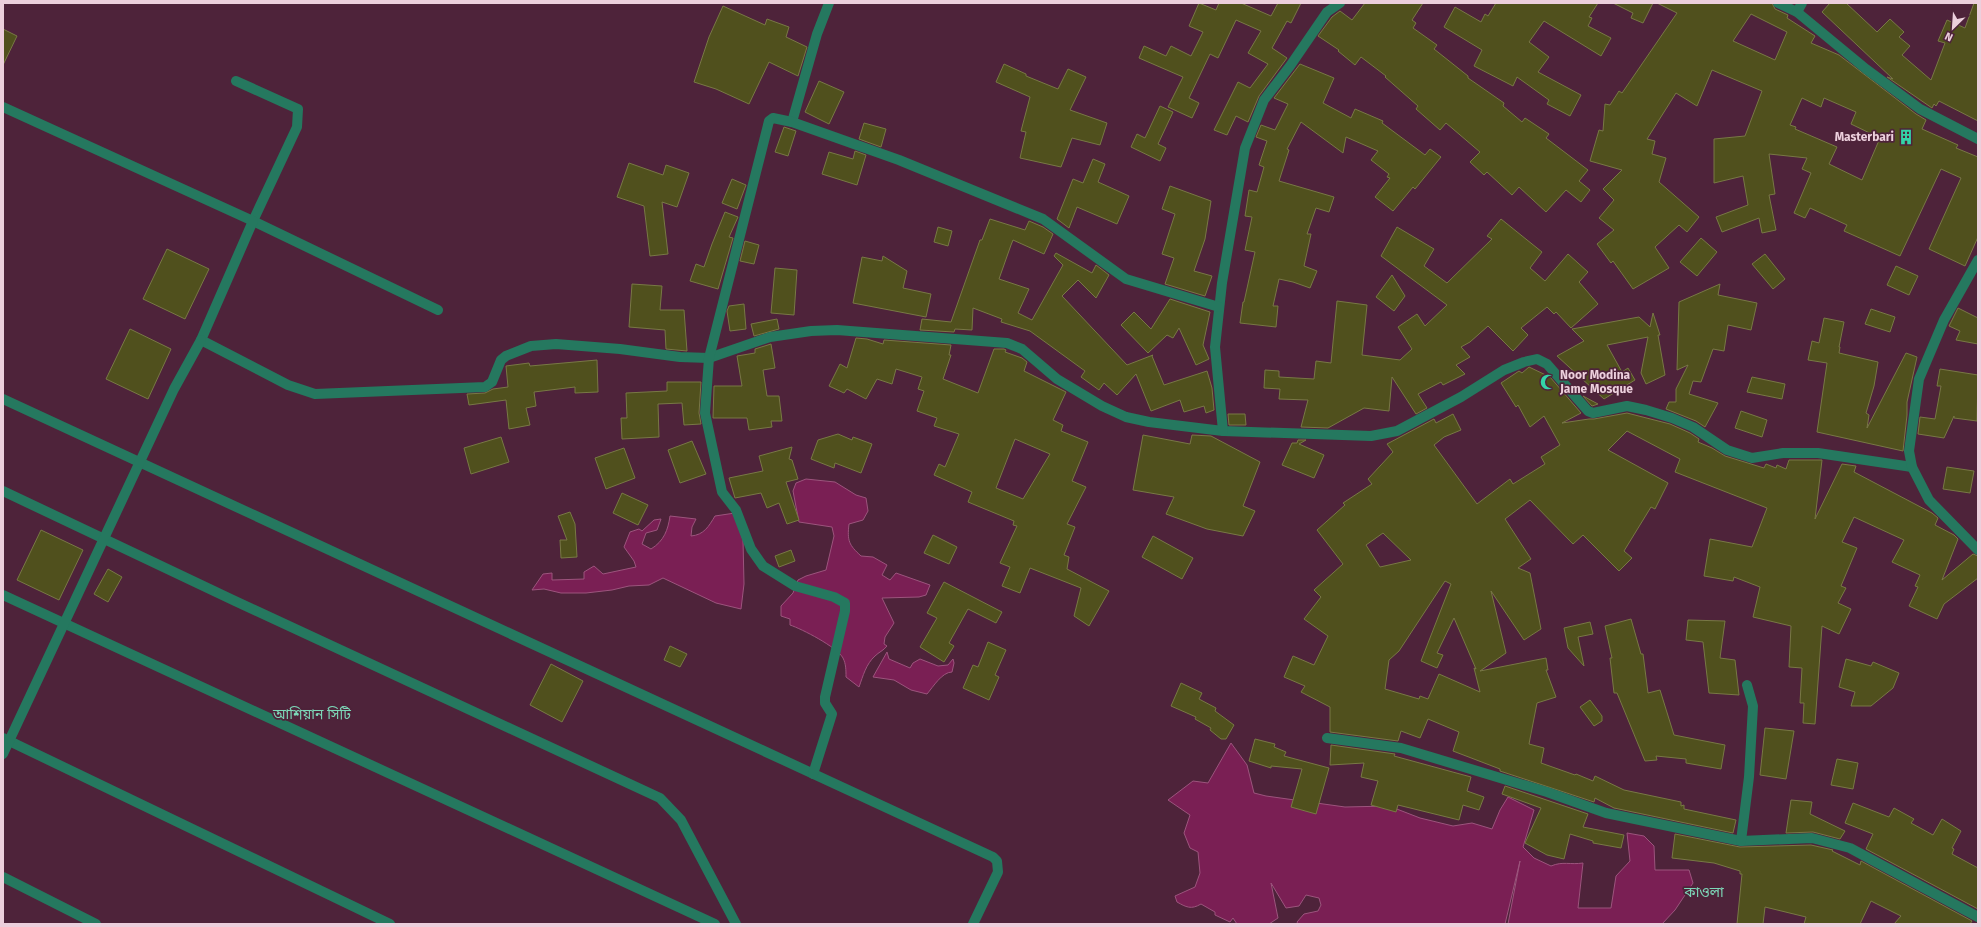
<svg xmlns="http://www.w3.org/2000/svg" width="1981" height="927" viewBox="0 0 1981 927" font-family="'Fira Sans','Noto Sans Bengali',sans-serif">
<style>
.water{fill:#7a1f54;stroke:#9c547d}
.building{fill:#50501d;stroke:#787845;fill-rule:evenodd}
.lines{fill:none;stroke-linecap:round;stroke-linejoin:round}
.minor{stroke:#25785f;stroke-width:10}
.labels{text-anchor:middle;stroke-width:3.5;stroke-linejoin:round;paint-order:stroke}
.poi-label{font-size:12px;font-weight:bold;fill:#eccfdc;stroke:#4e233a;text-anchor:end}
.quarter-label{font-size:14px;fill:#7dd8b8;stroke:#4e233a}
</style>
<rect width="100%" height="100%" fill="#4e233a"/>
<g class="water">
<path d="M806 479 835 482 856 495 866 498 868 511 863 520 849 524C847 541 849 545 861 556L873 557 887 565 882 575 890 580 896 573 930 585 926 595 919 597 882 598 894 623 885 637 884 644 887 646C883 651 879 652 875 656 866 664 863 676 859 687L846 677C846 670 846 664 843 658 837 647 802 629 790 625V619L781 616V606L793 593 798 580 806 576 826 570 834 536 832 527 799 522 793 491 796 483Z"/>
<path d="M735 513 743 540 744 584 741 609 716 603 663 578 649 585 629 586 612 590 586 593H561L544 589 532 590 543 574 552 573V580L584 579V572L594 566 603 574 636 567 634 561 624 547 630 532 639 529 642 531 654 520 661 519 657 530 646 533 642 544 651 549C664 541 668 530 670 516L696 519 692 527 691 536C704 535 709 526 715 516Z"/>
<path d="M887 652 889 659 910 668 913 663 920 659 938 666 948 665 953 659 954 663 952 672C942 672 933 687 927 694L911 690 894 680 873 677Z"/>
<path d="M1231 743 1247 765 1254 793 1266 796 1345 807 1389 806 1420 818 1453 826 1472 823 1492 829 1500 810 1508 797 1534 810 1523 847 1534 858 1551 866C1563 861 1570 865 1583 863L1578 908H1611L1616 876 1630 861 1627 833 1644 836 1654 846 1655 870H1689L1693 883 1675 910 1662 924H1508L1520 861 1505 924H1298L1297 922 1304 914 1318 911 1321 905 1319 898 1306 895 1299 906 1286 908 1271 883 1278 918 1269 924H1237L1233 918 1230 922 1215 915V912L1201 904C1191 910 1186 907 1177 902L1175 896 1195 887 1200 873 1198 852 1190 848 1184 833 1190 815 1168 800 1193 781 1208 783Z"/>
</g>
<g class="building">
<polygon points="1199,3 1216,10 1219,3 1241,3 1271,16 1278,3 1301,3 1291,23 1287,21 1272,48 1287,58 1259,96 1248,122 1236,116 1227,135 1214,130 1238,82 1250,88 1268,64 1248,53 1261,31 1236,20 1218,58 1210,54 1189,98 1199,103 1192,118 1168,107 1183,77 1139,58 1144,46 1166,56 1171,46 1191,56 1203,32 1189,26"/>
<polygon points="1365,3 1423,3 1412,20 1416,23 1413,28 1437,45 1434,49 1468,76 1468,78 1504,103 1503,106 1522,122 1525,118 1549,134 1546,138 1588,170 1579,181 1590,190 1581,202 1566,190 1546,212 1519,187 1512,195 1487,172 1484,175 1470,162 1480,152 1446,123 1440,130 1416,109 1418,106 1385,77 1386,76 1361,57 1355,65 1338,51 1339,50 1318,36 1332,17 1340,11 1352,20"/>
<polygon points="1496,3 1598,3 1589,17 1592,18 1588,26 1611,38 1601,56 1544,21 1529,42 1549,57 1538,72 1581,95 1570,116 1547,104 1549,100 1517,77 1513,86 1474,66 1482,50 1444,27 1455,7 1481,22 1485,14 1488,16"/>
<polygon points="1613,3 1653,3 1643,23 1631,18 1633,13"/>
<path d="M1657 3H1772L1775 9 1788 15 1787 18 1815 36 1811 43 1839 55 1916 114 1926 120 1922 129 1958 145 1956 148 1978 157V237L1965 266 1929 249 1961 178 1941 169 1900 256 1844 231 1847 225 1810 208 1805 218 1794 213 1811 173 1802 169 1807 158 1769 154 1775 194 1769 195 1776 230 1762 233 1759 218 1722 232 1716 217 1748 205 1743 176 1714 183V139L1745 136 1762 91 1712 70 1697 106 1676 93 1647 139 1655 141 1652 154 1666 158 1659 182 1699 217 1687 232 1679 225 1655 247 1669 268 1633 289 1613 261 1611 263 1597 244 1614 230 1599 218 1614 200 1603 189 1622 170 1590 161 1599 130 1603 131 1605 104 1610 105 1619 91 1622 93 1677 13ZM1751 14 1787 32 1775 60 1733 41ZM1802 98 1821 107 1824 98 1856 112 1851 124 1880 138 1862 180 1829 164 1837 147 1795 129 1796 127 1790 125Z"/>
<polygon points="1830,3 1846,3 1877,32 1890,19 1904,32 1899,37 1910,46 1902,55 1931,80 1945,43 1938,41 1947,20 1965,28 1974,3 1978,3 1978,121 1939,101 1936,106 1934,104 1932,108 1887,77 1893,79 1822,12"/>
<polygon points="723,6 765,25 767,19 789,27 786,37 807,47 798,76 769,62 749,104 716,89 694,82 709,37"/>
<polygon points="3,29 17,36 3,65"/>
<polygon points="1004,64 1026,74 1026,76 1058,89 1068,69 1086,77 1070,110 1107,123 1100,145 1072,138 1061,167 1020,158 1026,132 1021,131 1030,97 996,82"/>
<polygon points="1300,64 1334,78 1323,103 1351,118 1355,109 1383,121 1382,123 1425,155 1430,149 1441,157 1415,189 1413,187 1393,211 1375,197 1390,178 1387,177 1389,174 1371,160 1378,151 1346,137 1343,153 1301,122 1287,149 1289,150 1279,181 1334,197 1329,212 1316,208 1307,234 1311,234 1304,266 1317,271 1310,288 1293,282 1279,279 1273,306 1278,306 1276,327 1240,323 1243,302 1244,302 1255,252 1245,250 1252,217 1245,216 1249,190 1257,192 1264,167 1259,165 1267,141 1256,137 1261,125 1275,130 1288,104 1274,98"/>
<polygon points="819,81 844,92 829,124 805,112"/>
<polygon points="1160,106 1173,112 1158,144 1166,148 1160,161 1131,147 1137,134 1145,138"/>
<polygon points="864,123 886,129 881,147 859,139"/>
<polygon points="784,127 796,131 788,156 775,152"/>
<polygon points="855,151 866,155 857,185 822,174 829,152 853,159"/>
<polygon points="1093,159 1105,164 1098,182 1129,196 1117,224 1077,207 1069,228 1057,219 1073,179 1083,183"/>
<polygon points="629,163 663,175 666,165 689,173 677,207 662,202 668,254 650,256 644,206 617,197"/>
<polygon points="732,179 746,185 737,209 722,203"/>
<polygon points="1170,186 1211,201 1205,239 1194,271 1212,276 1205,296 1165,284 1174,258 1162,254 1175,214 1162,209"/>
<polygon points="725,212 738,217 729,237 733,238 718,289 690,281 696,264 704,267 712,244"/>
<polygon points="990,219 1025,230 1029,221 1043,227 1053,234 1044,254 1013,240 1011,245 999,279 1029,289 1018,313 1032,320 1063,265 1054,256 1056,253 1092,273 1096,265 1109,275 1096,298 1078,280 1062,296 1127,365 1153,355 1152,356 1164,385 1207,371 1212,388 1214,410 1206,413 1204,406 1184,412 1180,400 1151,411 1136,374 1117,395 1104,383 1099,390 1081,377 1085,371 1030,331 1001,322 1002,319 973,308 972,330 955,329 954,332 920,330 922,319 951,322 980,240 982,240"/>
<polygon points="1501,219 1542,252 1530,268 1545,281 1568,254 1588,272 1579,282 1598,304 1571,328 1556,312 1554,314 1547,307 1521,328 1528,335 1513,351 1488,326 1470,342 1461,347 1470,357 1456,365 1465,374 1443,385 1441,382 1418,394 1427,408 1416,414 1392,377 1389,411 1364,408 1328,428 1301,427 1308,400 1279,399 1280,389 1264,388 1265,370 1279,371 1279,377 1314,379 1316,361 1331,363 1337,301 1367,305 1362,355 1400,360 1412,349 1398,327 1417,314 1425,326 1447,305 1381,256 1397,227 1434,249 1424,266 1447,283 1492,239 1487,236"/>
<polygon points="938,227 952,231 948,246 934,242"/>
<polygon points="1701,238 1717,252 1697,276 1680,262"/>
<polygon points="745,241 759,245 754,264 740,261"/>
<polygon points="167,249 209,269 185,319 143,299"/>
<polygon points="1765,254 1785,279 1773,289 1752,264"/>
<polygon points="883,256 907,271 903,288 931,294 926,317 853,303 862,257 882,261"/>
<polygon points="1896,266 1918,276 1909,295 1887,285"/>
<polygon points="775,268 797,270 794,315 771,313"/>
<polygon points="1392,275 1405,296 1394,311 1376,297"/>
<polygon points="632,284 662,286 660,310 684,310 687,351 666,349 665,330 629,327"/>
<polygon points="1720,284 1718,295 1757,303 1751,330 1728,325 1724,351 1713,349 1701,382 1693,381 1689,394 1718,403 1705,427 1696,421 1666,409 1669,402 1676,402 1676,389 1688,365 1677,370 1679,302"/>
<polygon points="1170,299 1210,312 1203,345 1209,359 1196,365 1179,328 1173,338 1167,335 1148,353 1121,325 1134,312 1151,329"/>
<polygon points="744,304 746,329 730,331 727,311 729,306"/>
<polygon points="1958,308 1978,318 1978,344 1956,340 1960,331 1949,326"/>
<polygon points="1871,309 1895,317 1890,332 1865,324"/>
<polygon points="1653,313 1660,335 1658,335 1665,375 1646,384 1641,373 1648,337 1607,345 1622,372 1628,368 1635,380 1604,399 1557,356 1584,341 1572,329 1639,317 1650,327"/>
<polygon points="1824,318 1844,322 1839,347 1840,347 1839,353 1878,362 1874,386 1866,413 1869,415 1867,428 1906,353 1917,357 1907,402 1907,415 1903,451 1817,432 1827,363 1808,360 1812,341 1819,343"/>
<polygon points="777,319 779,329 754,336 751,324"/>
<polygon points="130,329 171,349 148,399 106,379"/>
<path d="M856 338 867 339 883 344 884 340 951 345 949 355H951L943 379 978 393 994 349H1004L1006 350 1005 352 1022 358 1027 362 1024 371 1066 392 1053 420 1063 425 1061 431 1088 442 1072 481 1086 487 1067 524 1075 527 1064 555 1069 557 1067 569 1109 591 1089 626 1074 616 1081 588 1030 568 1020 593 1002 586 1010 567 1000 563 1017 526 1013 525 1014 521 968 502 972 492 934 475 939 464 945 467 959 434 934 426 937 418 917 411 924 391 918 389 922 377 896 369 892 384 877 379 866 399 847 389 844 393 829 386 840 364 847 368ZM1015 439 1050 454 1023 499 996 488Z"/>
<polygon points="771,344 775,368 763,370 767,396 779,396 782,421 771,421 772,427 749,430 747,418 713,418 714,386 742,386 737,356 755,353 755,349"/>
<polygon points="597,360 598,392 575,393 575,387 534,392 536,406 526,408 530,425 509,429 506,400 469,405 467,394 485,393 493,389 508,387 506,366 529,363 530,366"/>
<path d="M1529 367 1550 377 1581 413 1562 423 1589 419H1594L1627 413 1670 424 1690 433 1699 439 1698 442 1712 448 1725 456 1764 468 1766 464 1776 468 1777 465 1786 469 1789 460H1822L1815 519 1842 464 1856 466 1854 472 1932 513 1938 518 1935 525 1954 535 1958 539 1942 580 1973 554 1978 556V578L1944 604 1937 619 1909 606 1918 587 1915 586 1920 575 1892 562 1904 540 1854 517 1842 542 1857 548 1841 586 1846 588 1838 603 1851 609 1839 634 1822 626 1815 724 1803 723 1804 703H1800L1802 668 1789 667 1791 626 1753 617 1760 587 1734 577 1733 581 1704 576 1710 539 1752 547 1767 508 1675 472 1680 459 1627 431 1608 450 1668 483 1655 509 1651 507 1624 551 1632 558 1619 571 1583 535 1573 544 1530 500 1505 519 1531 559 1518 568 1530 573 1541 629 1524 640 1491 591 1506 653 1480 671 1546 658 1548 670H1546L1556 697 1537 703 1529 744 1544 748 1541 763 1575 775 1576 774 1593 781 1595 776 1624 790 1681 802V806L1684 805V809L1736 820 1733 833 1614 808 1595 798 1594 802 1500 771V769L1453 751 1459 732 1428 719 1420 738 1401 731 1398 741 1330 732V707L1301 692 1305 686 1284 677 1293 656 1314 665 1328 636 1304 619 1321 597 1314 590 1343 564 1317 530 1345 505 1343 503 1372 484 1368 479 1393 452 1387 444 1434 419 1436 423 1453 414 1461 430 1444 437 1434 445 1477 504 1510 479 1513 484 1545 464 1541 457 1560 445 1544 416 1530 427 1518 405 1516 407 1501 383 1519 371 1522 373ZM1383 533 1411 560 1380 567 1366 545ZM1445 581 1451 584 1421 661 1437 668 1443 655 1437 653 1454 618 1476 669 1474 668 1480 692 1439 674 1428 699 1420 696 1419 699 1385 689 1389 660 1399 651Z"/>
<polygon points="1940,369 1978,375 1977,421 1954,418 1954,416 1944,438 1918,434 1920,417 1935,419 1941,386 1937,386"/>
<polygon points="1752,377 1785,384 1782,399 1747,392"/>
<polygon points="667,382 701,382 699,413 701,424 684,425 682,403 658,404 659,437 622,439 621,418 627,418 626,393 667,391"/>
<polygon points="1583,396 1598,404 1592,406"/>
<polygon points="1741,411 1767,420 1762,437 1735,428"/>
<polygon points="1228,414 1245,414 1246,425 1229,425"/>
<polygon points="838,434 852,440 853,437 872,444 861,473 835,463 834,468 811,459 818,440"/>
<polygon points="1143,435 1190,444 1192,435 1211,436 1260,462 1243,506 1255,511 1243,536 1207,529 1166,514 1174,497 1133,490"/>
<polygon points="501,437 509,462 471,474 464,448"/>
<polygon points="1298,440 1306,440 1299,444 1324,455 1314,478 1282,465 1292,443 1297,443"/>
<polygon points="692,441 706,474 680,483 668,450"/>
<polygon points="792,447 789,459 792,460 798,479 786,482 799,520 787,524 779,503 767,508 761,493 735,498 729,478 763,471 759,456"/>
<polygon points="624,448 635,478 606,489 595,458"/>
<polygon points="1947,467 1974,471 1970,493 1943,489"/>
<polygon points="622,493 648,505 638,525 613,513"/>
<polygon points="570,512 575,524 577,557 561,558 560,540 567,540 558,516"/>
<polygon points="41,530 83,550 59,600 17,580"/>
<polygon points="933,535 957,547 949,564 924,553"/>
<polygon points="1153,536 1193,558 1182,579 1142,557"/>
<polygon points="791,550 795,561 779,567 775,556"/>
<polygon points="108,569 122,577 108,602 94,594"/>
<polygon points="944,582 1002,612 996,623 968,609 949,643 954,646 944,662 920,647 937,618 927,613"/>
<polygon points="1631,619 1641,654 1643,654 1648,693 1660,690 1674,735 1725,745 1721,769 1686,763 1686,759 1656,756 1657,760 1645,761 1617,693 1614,693 1610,658 1612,658 1605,626"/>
<polygon points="1688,620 1725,621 1720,658 1735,660 1739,695 1709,693 1703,642 1686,640"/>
<polygon points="1590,622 1593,634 1578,637 1584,666 1568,648 1564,628"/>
<polygon points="988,642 1006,650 995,675 999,677 989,700 963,688 973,665 978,667"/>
<polygon points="670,646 687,654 680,667 664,660"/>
<polygon points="1846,659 1871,666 1873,662 1899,673 1893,688 1871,706 1851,706 1855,692 1839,687"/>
<polygon points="551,664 583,681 562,722 530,705"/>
<polygon points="1181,683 1202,693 1199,699 1216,708 1215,711 1234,725 1226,739 1221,739 1210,730 1211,728 1195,719 1196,717 1171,706"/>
<polygon points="1590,700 1602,716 1602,721 1594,726 1580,707"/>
<polygon points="1765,728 1794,731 1786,779 1760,775"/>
<polygon points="1255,739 1275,744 1274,747 1286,752 1284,756 1329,768 1316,814 1291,807 1302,769 1271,766 1271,768 1249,761"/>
<polygon points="1331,745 1395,754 1394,756 1471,777 1467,791 1484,797 1479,810 1463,805 1459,820 1398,805 1396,812 1371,805 1378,781 1361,777 1364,763 1330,765"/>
<polygon points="1837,759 1858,763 1853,789 1831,785"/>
<polygon points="1505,786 1588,814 1583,827 1624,835 1621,848 1593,843 1593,841 1570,834 1564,859 1547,855 1525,843 1541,808 1502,794"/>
<polygon points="1791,800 1812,802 1810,814 1845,831 1840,839 1813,832 1786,833"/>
<polygon points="1853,803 1889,817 1894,808 1914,819 1911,823 1933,835 1942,819 1961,831 1952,848 1954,849 1952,854 1978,868 1978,909 1866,849 1873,834 1845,823"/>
<polygon points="1675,834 1740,847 1811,845 1833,850 1832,851 1860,865 1861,861 1972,921 1970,924 1894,924 1901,916 1871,901 1860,924 1804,924 1806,917 1765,907 1763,924 1737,924 1742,874 1740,874 1740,871 1714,863 1672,858"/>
</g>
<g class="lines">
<g class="minor">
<polyline points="1778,3 1797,12 1866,69 1920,109 1978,139"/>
<polyline points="1797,12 1802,3"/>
<polyline points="236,81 298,109 297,127 253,221 438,310"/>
<polyline points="3,107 253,221 201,340 288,385 315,394 485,387 492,382 501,360 506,356 531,346 556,344 620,349 680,357 709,358 770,337 811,331 837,330 1007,343 1022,349 1057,379 1102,406 1126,417 1149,422 1223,431 1371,436 1397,431 1461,397 1504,370 1524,362 1537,359 1547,364 1588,411 1593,413 1627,406 1646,410 1672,418 1693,427 1727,450 1752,458 1783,453 1818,453 1912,467"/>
<polyline points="792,122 817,34 829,3"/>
<polyline points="1978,260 1944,320 1919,379 1909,451 1912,467 1929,500 1978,550"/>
<polyline points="3,399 993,857 997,861 998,872 973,924"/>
<polyline points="1223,431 1215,347 1222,283 1245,148 1264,100 1290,66 1327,12 1340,3"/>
<polyline points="3,491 235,601 660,798 681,820 736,924"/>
<polyline points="3,595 715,924"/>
<polyline points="3,738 390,924"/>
<polyline points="1327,738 1401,748 1547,792 1606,813 1741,841 1812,838 1850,848 1978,917"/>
<polyline points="3,754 174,389 201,340"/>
<polyline points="813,774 832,714 825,703 825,697 845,611 845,603 834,597 795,586 763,566 751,549 736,510 722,492 705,413 709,358 769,121 773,118 792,122 899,160 1043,219 1126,279 1219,307"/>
<polyline points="1741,841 1749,777 1753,706 1747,685"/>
<polyline points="3,877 96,924"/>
</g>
</g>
<defs>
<symbol id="building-bare" viewBox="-9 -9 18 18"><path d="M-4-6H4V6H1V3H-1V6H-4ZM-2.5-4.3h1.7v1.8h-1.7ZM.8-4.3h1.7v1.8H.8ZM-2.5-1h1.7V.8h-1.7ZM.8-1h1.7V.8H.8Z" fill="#34d4a8" stroke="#4e233a" stroke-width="2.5" paint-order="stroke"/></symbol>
<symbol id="mosque-bare" viewBox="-9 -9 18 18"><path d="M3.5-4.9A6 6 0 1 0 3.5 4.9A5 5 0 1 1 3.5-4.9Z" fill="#34d4a8" stroke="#4e233a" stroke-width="2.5" paint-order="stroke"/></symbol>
</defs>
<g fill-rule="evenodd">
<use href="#building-bare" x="1895" y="126" width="22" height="22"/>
<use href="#mosque-bare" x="1537" y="371" width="22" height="22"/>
</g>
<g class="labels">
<g class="poi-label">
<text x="1894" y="141">Masterbari</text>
<text x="1560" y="379" text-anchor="start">Noor Modina<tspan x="1560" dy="14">Jame Mosque</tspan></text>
</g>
<g class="quarter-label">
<text x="312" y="719">আশিয়ান সিটি</text>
<text x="1704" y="897">কাওলা</text>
</g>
</g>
<rect width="1981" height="927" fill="none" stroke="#eccfdc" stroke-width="8"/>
<g transform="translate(1953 28) rotate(205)" stroke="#4e233a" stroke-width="3" paint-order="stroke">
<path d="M0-3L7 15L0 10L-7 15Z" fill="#eccfdc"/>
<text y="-6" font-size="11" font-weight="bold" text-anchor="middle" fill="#eccfdc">N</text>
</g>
</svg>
